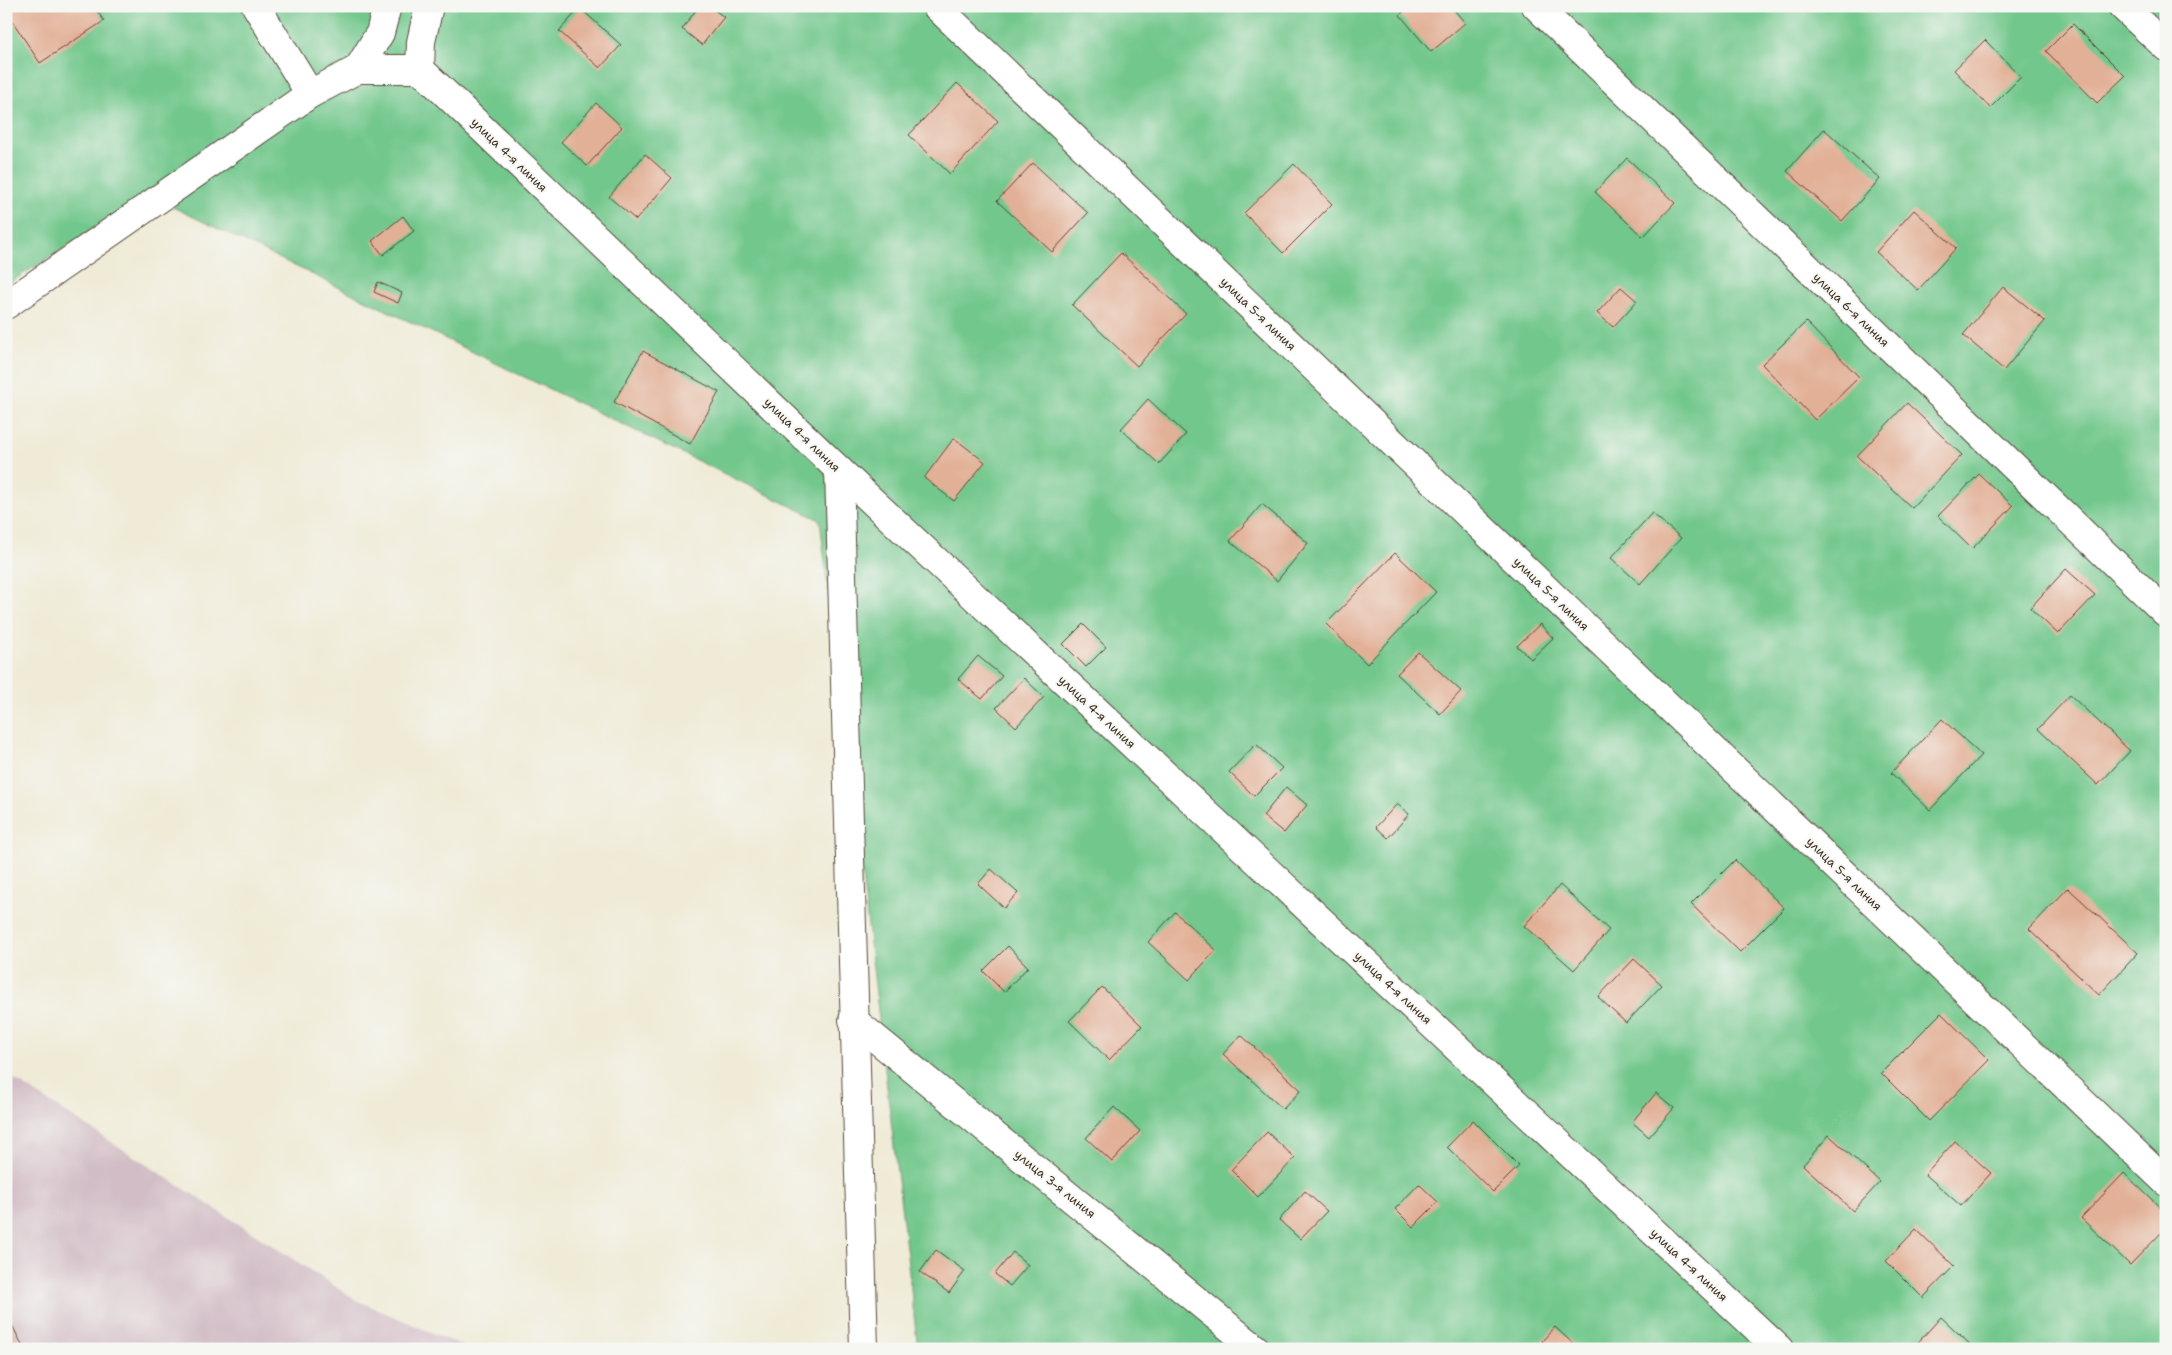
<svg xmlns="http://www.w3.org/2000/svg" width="2172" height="1355" viewBox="0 0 2172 1355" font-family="'Shantell Sans',sans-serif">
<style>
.industrial{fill:#d2bdc6}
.green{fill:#72c78c;stroke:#567855}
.building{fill:#e2b097}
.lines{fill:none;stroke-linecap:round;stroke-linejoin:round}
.street-casing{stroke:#56473a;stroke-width:30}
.street{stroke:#fff;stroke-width:28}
.labels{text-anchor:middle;stroke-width:4;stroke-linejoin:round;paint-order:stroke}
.street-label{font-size:12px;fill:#3b2a1e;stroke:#f6f6f2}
</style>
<rect width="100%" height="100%" fill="#f6f6f2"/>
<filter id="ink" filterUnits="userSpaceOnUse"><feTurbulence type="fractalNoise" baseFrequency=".02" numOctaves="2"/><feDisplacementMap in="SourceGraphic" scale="10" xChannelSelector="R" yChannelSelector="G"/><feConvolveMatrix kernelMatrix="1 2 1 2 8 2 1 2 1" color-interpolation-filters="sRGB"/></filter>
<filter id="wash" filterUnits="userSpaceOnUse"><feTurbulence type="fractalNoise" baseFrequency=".0096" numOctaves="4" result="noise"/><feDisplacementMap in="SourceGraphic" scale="20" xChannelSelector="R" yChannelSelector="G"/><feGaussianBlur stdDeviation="1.12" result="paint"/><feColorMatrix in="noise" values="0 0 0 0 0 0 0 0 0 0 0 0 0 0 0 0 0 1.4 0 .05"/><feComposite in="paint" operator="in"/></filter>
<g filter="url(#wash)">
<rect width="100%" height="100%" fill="#efebd7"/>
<polygon class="industrial" points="6,1074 358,1301 470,1349 6,1349"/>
<polygon class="green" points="6,6 2166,6 2166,1349 918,1349 820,520 148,195 6,285"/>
<g id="blocks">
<g class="building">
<polygon points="17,6 94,6 104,21 40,63 7,13"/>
<polygon points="699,6 709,6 724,17 702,45 682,29"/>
<polygon points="1409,6 1451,6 1465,23 1431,52 1400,15"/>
<polygon points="580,8 621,45 600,68 559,31"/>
<polygon points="2073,24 2125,76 2097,103 2046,51"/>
<polygon points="1985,40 2021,77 1990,108 1954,70"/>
<polygon points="957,83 998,121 950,174 909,135"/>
<polygon points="596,103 622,127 587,166 561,142"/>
<polygon points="1824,129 1880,179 1842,221 1787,171"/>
<polygon points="645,154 672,178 636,220 609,197"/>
<polygon points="1627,158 1675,203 1643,237 1595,192"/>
<polygon points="1033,163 1088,213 1052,252 997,201"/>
<polygon points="1294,164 1332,204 1283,253 1244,213"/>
<polygon points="1914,210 1956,248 1918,290 1876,252"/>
<polygon points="403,216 414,231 383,255 372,241"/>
<polygon points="1121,253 1186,314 1137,366 1072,305"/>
<polygon points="378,282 402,293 398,303 374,292"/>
<polygon points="1621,287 1637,301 1613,327 1597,313"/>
<polygon points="2003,287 2045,321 2004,370 1963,335"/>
<polygon points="1806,322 1859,377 1815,420 1762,364"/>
<polygon points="643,351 719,392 690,444 614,402"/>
<polygon points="1148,399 1186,434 1159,464 1121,429"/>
<polygon points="1907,403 1962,455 1912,508 1857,456"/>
<polygon points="954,438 985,462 954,501 924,478"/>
<polygon points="1979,474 2013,506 1972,549 1938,516"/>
<polygon points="1262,504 1308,543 1277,581 1230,541"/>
<polygon points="1652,513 1681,538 1640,584 1611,558"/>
<polygon points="1395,553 1436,592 1367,664 1326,624"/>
<polygon points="2066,569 2095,595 2058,634 2030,608"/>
<polygon points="1083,624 1106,647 1086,667 1063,644"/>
<polygon points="1540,624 1553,638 1531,659 1517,646"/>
<polygon points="1418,652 1461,691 1440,714 1397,674"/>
<polygon points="978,656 1002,676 982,699 958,679"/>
<polygon points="1024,678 1044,697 1016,727 996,708"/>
<polygon points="2070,695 2130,751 2098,785 2038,729"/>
<polygon points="1942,719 1981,755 1930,810 1891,773"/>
<polygon points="1256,744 1282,768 1254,796 1229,772"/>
<polygon points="1286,787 1307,805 1284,833 1263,816"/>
<polygon points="1397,804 1409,814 1388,838 1376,827"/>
<polygon points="1735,860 1784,908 1740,952 1691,904"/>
<polygon points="991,869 1018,893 1004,908 978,884"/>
<polygon points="1560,885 1609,930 1574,970 1524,926"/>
<polygon points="2068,888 2138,953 2099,995 2029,929"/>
<polygon points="1175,912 1216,950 1189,980 1148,942"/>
<polygon points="1008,946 1028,967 1004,992 983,971"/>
<polygon points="1634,959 1662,985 1626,1023 1598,997"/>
<polygon points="1102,987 1142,1026 1109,1060 1069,1021"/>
<polygon points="1941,1013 1989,1060 1929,1121 1881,1073"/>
<polygon points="1241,1035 1301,1090 1283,1109 1223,1054"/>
<polygon points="1656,1093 1674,1108 1649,1137 1632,1122"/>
<polygon points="1114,1107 1140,1131 1112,1162 1086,1138"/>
<polygon points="1473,1120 1519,1166 1493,1192 1447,1147"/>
<polygon points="1267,1132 1295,1158 1258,1197 1231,1170"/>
<polygon points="1829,1135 1880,1182 1853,1211 1803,1165"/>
<polygon points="1955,1141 1991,1173 1961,1206 1925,1174"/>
<polygon points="2124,1173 2166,1213 2166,1228 2130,1265 2081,1218"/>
<polygon points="1419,1184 1438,1202 1413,1227 1395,1209"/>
<polygon points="1305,1191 1327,1211 1300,1239 1279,1220"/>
<polygon points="1916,1229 1954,1266 1923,1298 1886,1261"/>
<polygon points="936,1250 965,1271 949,1293 920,1272"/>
<polygon points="1013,1252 1028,1265 1010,1286 995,1274"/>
<polygon points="6,1313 24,1349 6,1349"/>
<polygon points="1941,1317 1975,1349 1912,1349"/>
<polygon points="1555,1327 1579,1349 1551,1349 1542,1341"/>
</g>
</g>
</g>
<g filter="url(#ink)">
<use href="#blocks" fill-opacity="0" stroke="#56473a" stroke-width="1"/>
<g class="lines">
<defs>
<g id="street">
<polyline points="256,6 310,94"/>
<polyline points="936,6 2166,1182"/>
<polyline points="1536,6 2166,613"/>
<polyline points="2122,6 2166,47"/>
<polyline points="358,69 380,33 387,6"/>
<polyline points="420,69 839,470 1779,1349"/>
<polyline points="420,69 421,42 429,6"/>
<polyline points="6,305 310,94 358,69 420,69"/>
<polyline points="839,470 864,1349"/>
<polyline points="853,1020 1256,1349"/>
</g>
</defs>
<use href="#street" class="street-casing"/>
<use href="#street" class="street"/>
</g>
</g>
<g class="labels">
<g class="street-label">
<text transform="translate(509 155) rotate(44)" y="4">улица 4-я линия</text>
<text transform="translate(1851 310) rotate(44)" y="4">улица 6-я линия</text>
<text transform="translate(1258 314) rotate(44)" y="4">улица 5-я линия</text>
<text transform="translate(802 435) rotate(44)" y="4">улица 4-я линия</text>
<text transform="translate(1551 594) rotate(44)" y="4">улица 5-я линия</text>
<text transform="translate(1097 712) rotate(43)" y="4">улица 4-я линия</text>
<text transform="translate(1844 874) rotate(44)" y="4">улица 5-я линия</text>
<text transform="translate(1393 988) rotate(43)" y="4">улица 4-я линия</text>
<text transform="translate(1055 1184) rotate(39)" y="4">улица 3-я линия</text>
<text transform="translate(1689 1265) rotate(43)" y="4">улица 4-я линия</text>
</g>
</g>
<rect width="2172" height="1355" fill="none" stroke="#f6f6f2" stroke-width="25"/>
</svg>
